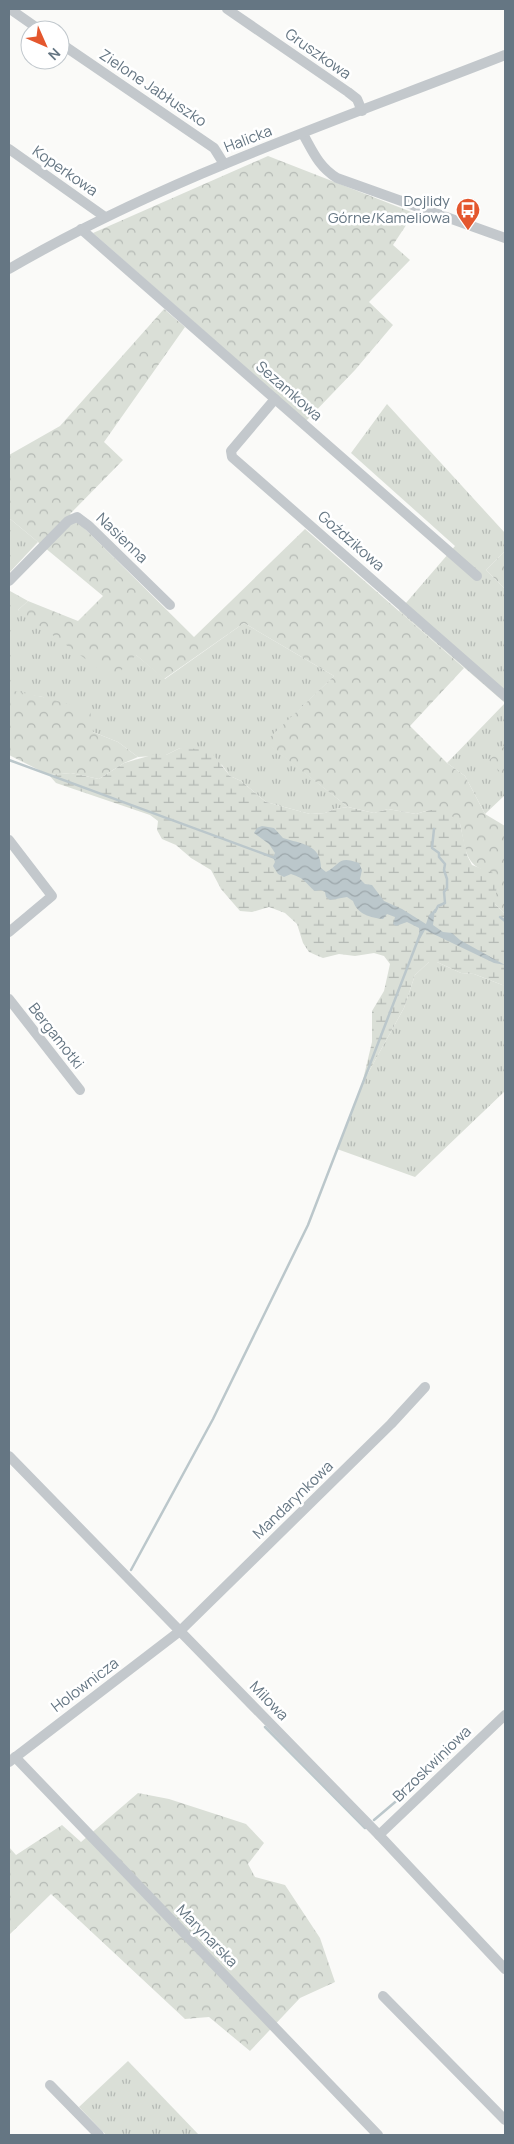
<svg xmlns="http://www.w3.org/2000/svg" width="514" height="2144" viewBox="0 0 514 2144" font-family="Manrope,sans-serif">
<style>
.grass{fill:url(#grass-tufts)}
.forest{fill:url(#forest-crowns)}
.wetland{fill:url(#wetland-marsh)}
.water{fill:url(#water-waves)}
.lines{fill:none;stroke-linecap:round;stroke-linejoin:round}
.stream{stroke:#bbc7cb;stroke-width:2.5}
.minor{stroke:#c3c8cc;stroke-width:10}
.labels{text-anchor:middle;stroke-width:5;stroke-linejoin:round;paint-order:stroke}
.street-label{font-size:15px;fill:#657683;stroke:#fff}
.poi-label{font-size:15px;fill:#657683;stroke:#fff;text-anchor:end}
</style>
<defs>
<pattern id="grass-tufts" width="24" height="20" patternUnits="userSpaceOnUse" patternTransform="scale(1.25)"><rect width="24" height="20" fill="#dadfd7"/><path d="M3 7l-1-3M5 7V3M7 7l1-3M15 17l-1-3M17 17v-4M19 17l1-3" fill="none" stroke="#b4b9b4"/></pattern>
<pattern id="forest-crowns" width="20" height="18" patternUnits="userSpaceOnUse" patternTransform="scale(1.25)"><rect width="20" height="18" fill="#dadfd7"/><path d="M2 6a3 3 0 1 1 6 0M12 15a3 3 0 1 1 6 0" fill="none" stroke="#b4b9b4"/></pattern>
<pattern id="wetland-marsh" width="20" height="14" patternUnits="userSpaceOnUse" patternTransform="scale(1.25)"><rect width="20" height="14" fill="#dadfd7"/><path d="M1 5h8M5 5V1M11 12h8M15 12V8" fill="none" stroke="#b4b9b4"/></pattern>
<pattern id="water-waves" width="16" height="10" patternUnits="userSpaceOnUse" patternTransform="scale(1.25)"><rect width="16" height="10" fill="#bbc7cb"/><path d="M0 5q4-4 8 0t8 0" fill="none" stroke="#9ca6aa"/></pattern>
</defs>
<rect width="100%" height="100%" fill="#fafaf8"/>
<g class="grass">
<polygon points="387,404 505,533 505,551 486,570 505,589 505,795 485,814 465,776 447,763 505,703 399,611 455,546 351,453"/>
<polygon points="9,518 38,542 9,573"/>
<polygon points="10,591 28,601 18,610 135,654 165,679 244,623 334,676 266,742 348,807 335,809 325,813 310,814 266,802 241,781 230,776 222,765 180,748 166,755 138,757 118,742 93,732 43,697 9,692"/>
<polygon points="429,962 437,962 461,973 474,974 505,986 505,1091 415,1177 337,1149 362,1084 404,1008 415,975"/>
<polygon points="128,2061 199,2135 106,2135 79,2107"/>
</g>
<g class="forest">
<polygon points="268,156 414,213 393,245 410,260 369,302 393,325 355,370 306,421 93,233"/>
<path d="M164 309 185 327 104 442 123 460 70 514 194 637 305 529 464 668 410 726 447 763 465 776 485 814 505 826V914L495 904 481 869C464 862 464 840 460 824L429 810 416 814 388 809 374 813 348 807 265 742 334 676 244 623 164 679 136 655 113 679 18 610 28 601 78 621 103 596 9 518V455L60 426Z"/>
<polygon points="505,551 505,589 486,570"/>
<polygon points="14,691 43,697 90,710 93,732 118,742 138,757 124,763 99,779 71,773 49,775 9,755 9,692"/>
<polygon points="505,746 505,777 489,760"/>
<polygon points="138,1793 169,1799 246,1824 264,1843 248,1864 255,1877 285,1885 320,1938 335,1982 300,1998 250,2051 209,2017 185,2019 51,1894 9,1935 9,1847 16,1855 62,1825 81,1842"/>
</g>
<polygon class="wetland" points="180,748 198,749 211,752 230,776 241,781 266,802 310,814 325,813 335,809 348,807 374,813 388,809 416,814 429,810 440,810 449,813 460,824 467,855 472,865 493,873 497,882 495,904 505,914 505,986 474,974 461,973 437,962 429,962 415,975 404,1008 362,1084 372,1042 372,1011 384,991 390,964 384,956 374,953 355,956 339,954 323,958 318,956 309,952 303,943 297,924 285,913 269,907 252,912 240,911 221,889 211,870 191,858 176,845 162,839 157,830 158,821 150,815 56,783 49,775 71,773 99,779 124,763 152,755 166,755"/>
<path class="water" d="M262 826 274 828 283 838C301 844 321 844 321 868L326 872C341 864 338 855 359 863L362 870 360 879 365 884 372 885 384 901 402 909 426 924 429 915 435 909 433 925 443 932 452 933 460 940 505 965 494 963 425 930 420 939 419 928 407 922 396 926 393 924 395 917 387 914 383 919C371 918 357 914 353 901L347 897 330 900 326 897 325 892 321 890 315 891C304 882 306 879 291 874L284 877 278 874 273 866 275 862 273 857 275 853 269 844 254 833 257 828Z"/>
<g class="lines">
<g class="stream">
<polyline points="9,760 275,858"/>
<polyline points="434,829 432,848 439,853 439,857 445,864 444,870 447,879 447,888 444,892 445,903 438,906 435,912"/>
<polyline points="500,917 505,921"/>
<polyline points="131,1570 213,1419 308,1225 421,932"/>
<polyline points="265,1727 365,1828"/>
<polyline points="374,1820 448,1757"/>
</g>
<g class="minor">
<polyline points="10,9 40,30"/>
<polyline points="227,9 348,92 357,99 362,111"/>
<polyline points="60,43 214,148 224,164"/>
<path d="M303 134C313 152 319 167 337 178L505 238"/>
<polyline points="9,149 105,217"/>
<polyline points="81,229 477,576"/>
<path d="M9 269C165 178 337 121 505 55"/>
<polyline points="275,399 231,451 232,457 505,696"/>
<polyline points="9,581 68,521 77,517 89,526 170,605"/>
<polyline points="9,840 52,896 9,932"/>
<polyline points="9,999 80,1090"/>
<polyline points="9,1456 379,1835 505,1969"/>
<polyline points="15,1757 378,2135"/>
<polyline points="9,1762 180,1631 391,1424 425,1387"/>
<polyline points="379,1835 505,1715"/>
<polyline points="383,1996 505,2120"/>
<polyline points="50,2085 99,2135"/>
</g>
</g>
<defs>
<symbol id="bus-pin" viewBox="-11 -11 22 30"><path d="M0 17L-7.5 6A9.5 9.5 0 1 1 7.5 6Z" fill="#e4572e" stroke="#fff"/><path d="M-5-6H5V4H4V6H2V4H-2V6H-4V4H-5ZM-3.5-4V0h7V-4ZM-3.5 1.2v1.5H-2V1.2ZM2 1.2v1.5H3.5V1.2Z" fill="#fff"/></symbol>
</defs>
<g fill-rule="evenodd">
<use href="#bus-pin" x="454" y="196" width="28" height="38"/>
</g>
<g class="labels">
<g class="street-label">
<text transform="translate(318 54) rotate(35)" y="5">Gruszkowa</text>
<text transform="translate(153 88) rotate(34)" y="5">Zielone Jabłuszko</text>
<text transform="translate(248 139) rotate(-21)" y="5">Halicka</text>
<text transform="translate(65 171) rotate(35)" y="5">Koperkowa</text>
<text transform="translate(289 391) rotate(41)" y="5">Sezamkowa</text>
<text transform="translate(122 538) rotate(44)" y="5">Nasienna</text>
<text transform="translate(351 541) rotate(41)" y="5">Goździkowa</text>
<text transform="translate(56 1036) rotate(52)" y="5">Bergamotki</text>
<text transform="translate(293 1500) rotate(-44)" y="5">Mandarynkowa</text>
<text transform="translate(85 1685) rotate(-37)" y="5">Holownicza</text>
<text transform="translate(269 1701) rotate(46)" y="5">Milowa</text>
<text transform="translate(432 1764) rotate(-44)" y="5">Brzoskwiniowa</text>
<text transform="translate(207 1936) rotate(46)" y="5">Marynarska</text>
</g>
<g class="poi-label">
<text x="450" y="206">Dojlidy<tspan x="450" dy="17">Górne/Kameliowa</tspan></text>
</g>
</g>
<rect width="514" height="2144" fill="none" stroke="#657683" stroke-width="20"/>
<g transform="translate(45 45) rotate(135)"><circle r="24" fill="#ffffff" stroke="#c1c8cd"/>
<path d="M0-4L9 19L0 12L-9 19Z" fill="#e4572e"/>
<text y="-8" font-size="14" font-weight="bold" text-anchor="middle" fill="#657683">N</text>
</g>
</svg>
